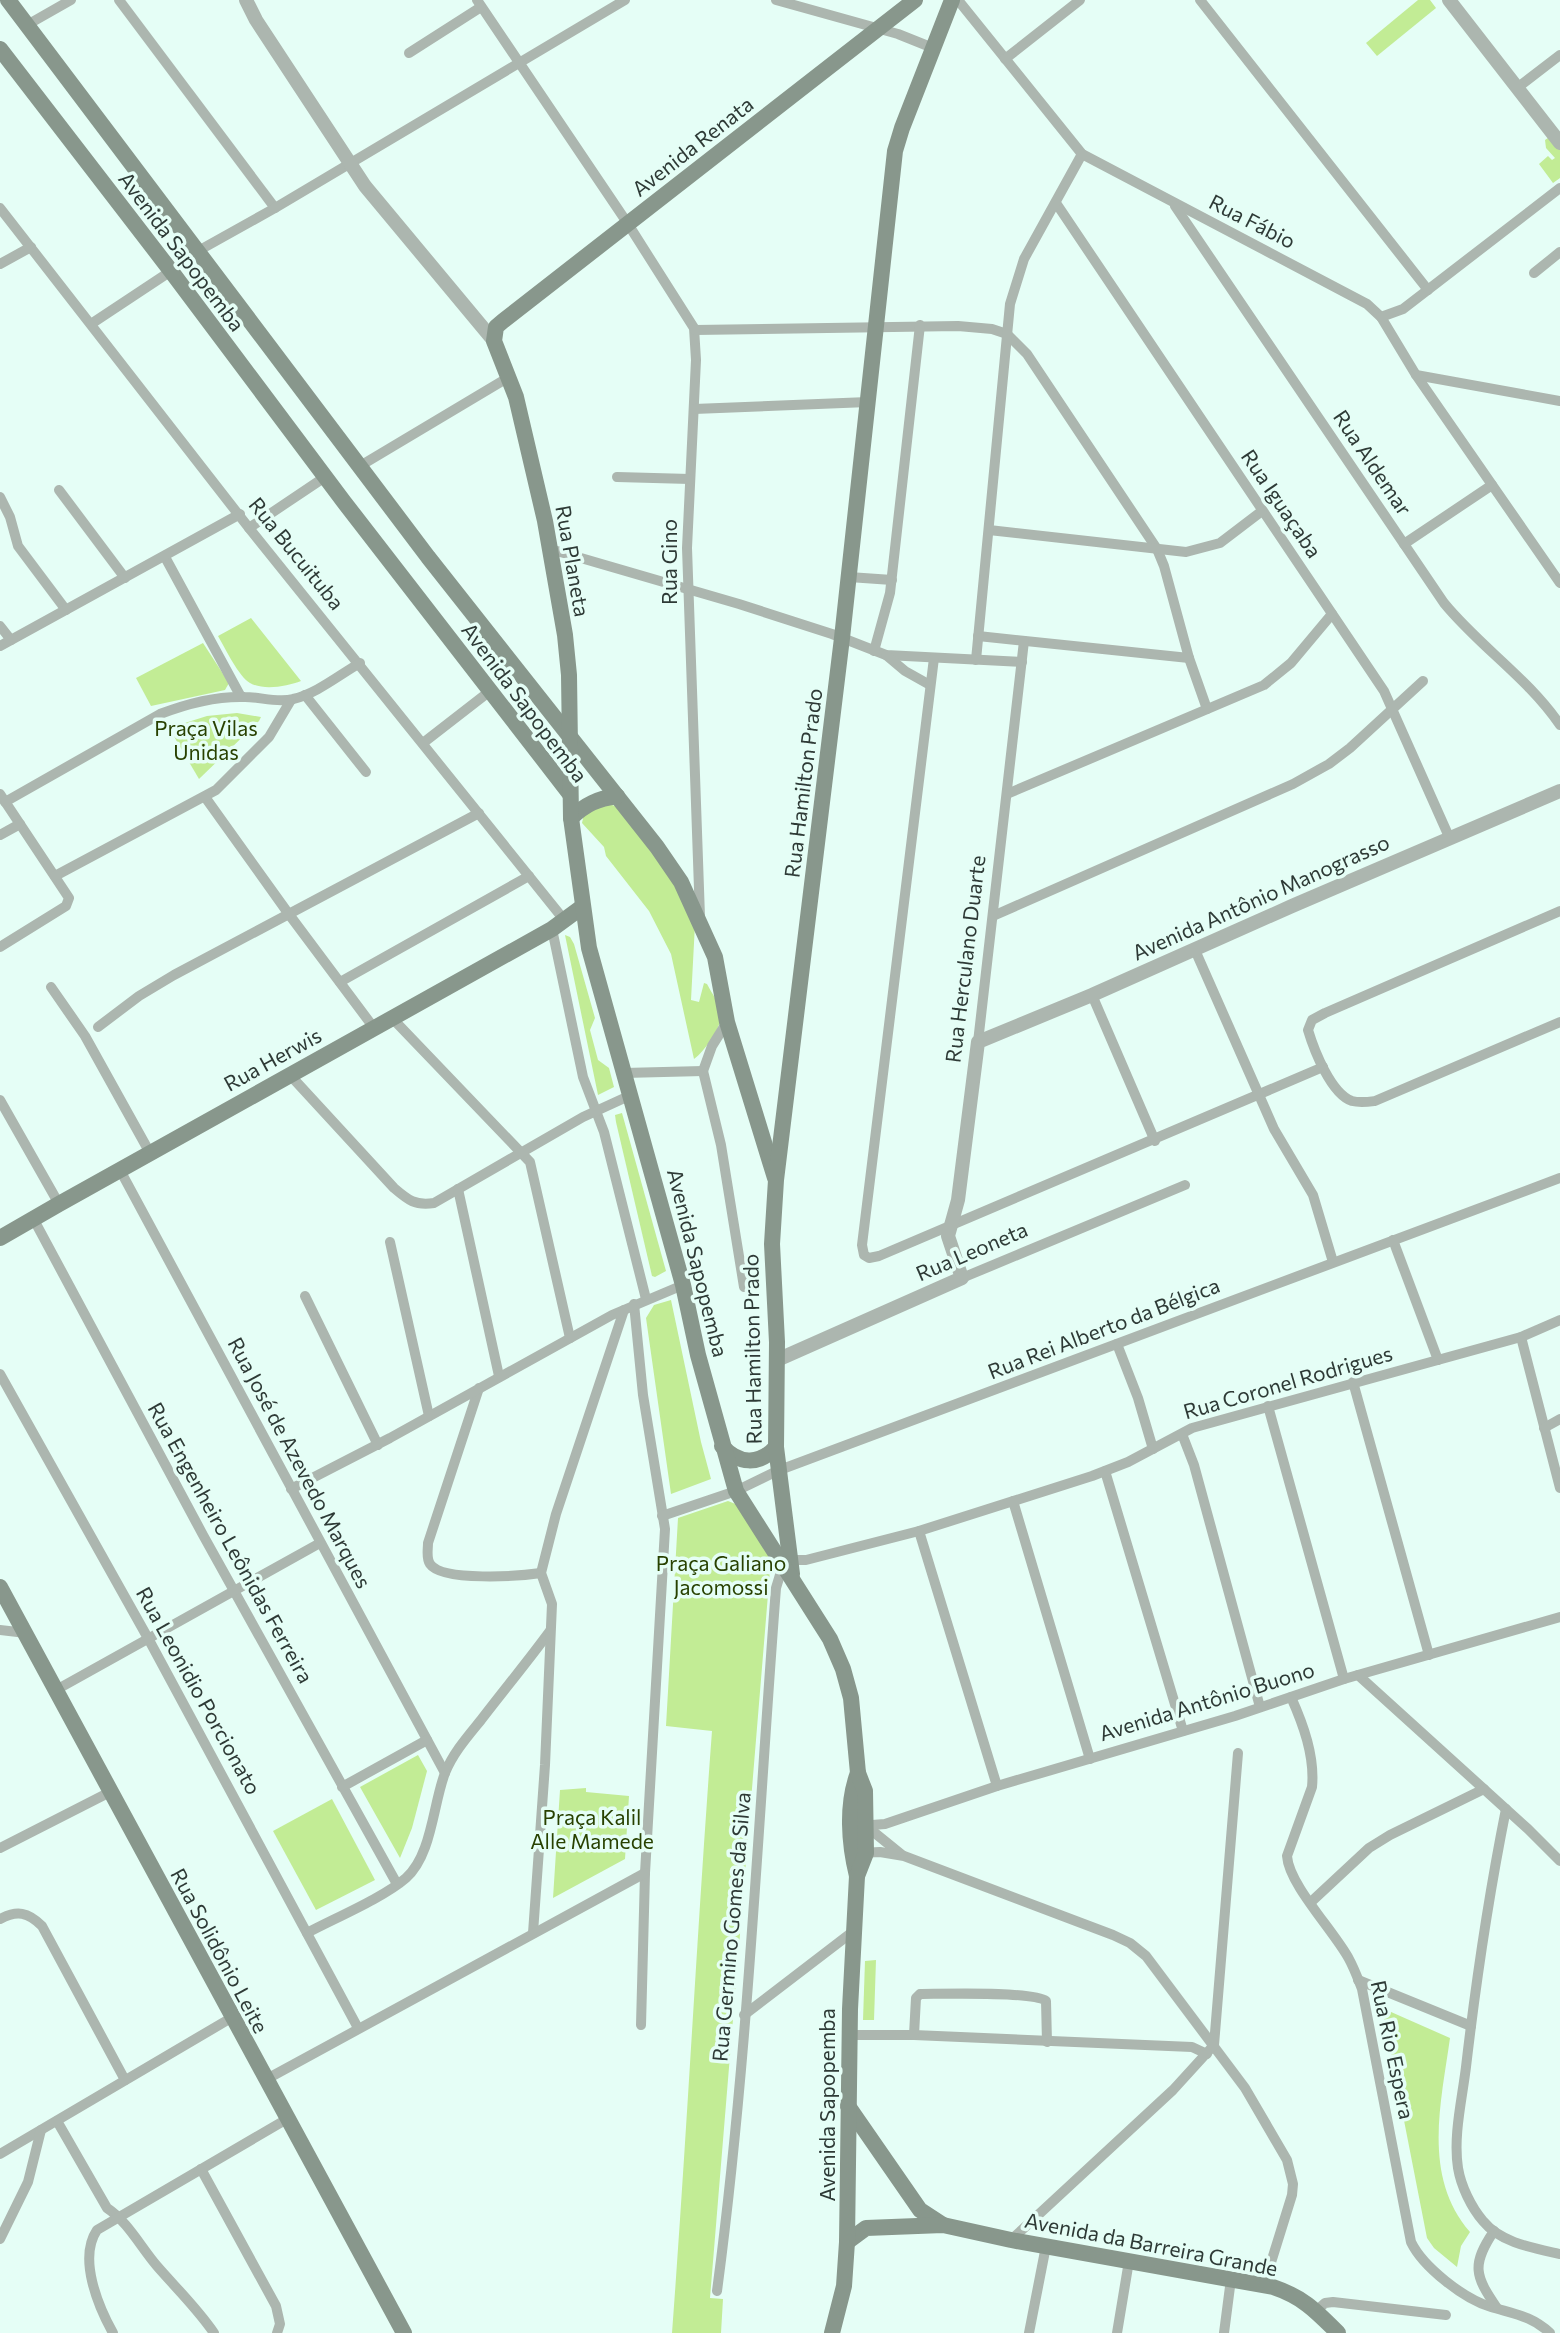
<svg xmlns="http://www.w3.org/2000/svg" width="1560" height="2333" viewBox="0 0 1560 2333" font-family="Commissioner,sans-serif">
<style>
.green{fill:#c2ec95}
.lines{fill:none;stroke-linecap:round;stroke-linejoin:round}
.minor{stroke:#acb6af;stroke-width:10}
.tertiary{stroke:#acb6af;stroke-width:14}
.secondary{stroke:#88978c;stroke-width:16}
.labels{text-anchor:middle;stroke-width:7;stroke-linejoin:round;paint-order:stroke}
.street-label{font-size:21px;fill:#2e3a36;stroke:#e5fef6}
.park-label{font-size:21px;fill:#284100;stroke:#e5fef6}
</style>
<rect width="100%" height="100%" fill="#e5fef6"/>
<g class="green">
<polygon points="1418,0 1430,0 1436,8 1377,56 1366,43"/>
<polygon points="1551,136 1560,150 1560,178 1553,183 1539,164 1548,156 1552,160 1555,158 1546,148 1545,140"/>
<path d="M251 618 301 681C288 686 264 691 250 683 239 677 225 648 218 636Z"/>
<polygon points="203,643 229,683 225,690 151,706 136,678"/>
<polygon points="237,713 261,717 259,721 199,779 169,728 207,716"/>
<path d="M605 802 617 807 668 873 695 924 691 1000 699 1002 704 983 707 984C712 994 721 1005 721 1016 721 1028 704 1052 694 1059L671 954 649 911 606 856 604 847 582 823 584 814Z"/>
<polygon points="565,935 570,937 574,944 595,1018 590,1030 598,1060 609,1068 614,1087 598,1095"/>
<polygon points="622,1113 666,1271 655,1277 652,1276 616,1122 615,1115"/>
<polygon points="671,1300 701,1442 711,1479 671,1494 646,1318 654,1305"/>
<path d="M728 1501 738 1505 771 1558 710 2298 723 2299 721 2333H672C687 2132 697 1931 712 1731L666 1726 678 1518Z"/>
<polygon points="418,1755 427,1771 412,1828 400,1858 360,1787"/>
<polygon points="586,1788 586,1792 629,1796 625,1859 553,1898 560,1790"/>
<polygon points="332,1799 375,1880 316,1910 273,1831"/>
<polygon points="876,1960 874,2020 863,2020 865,1961"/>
<path d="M1382 2008 1450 2038C1441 2103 1422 2177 1470 2232L1461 2246 1457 2267 1434 2248 1427 2238Z"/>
</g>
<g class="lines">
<g class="minor">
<polyline points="119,0 275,208"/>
<polyline points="477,0 628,224 694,328 696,360 687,548 700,917"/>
<polyline points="776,0 898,34 933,48"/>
<polyline points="958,0 1082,154 1367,304 1381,317 1416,375 1560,583"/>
<polyline points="1200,0 1428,290"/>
<polyline points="27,25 71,0"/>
<polyline points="409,53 481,7"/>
<polyline points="1005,59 1080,0"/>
<polyline points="1517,88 1560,55"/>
<polyline points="1056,203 1384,691 1450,839"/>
<path d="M1175 206 1444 603C1480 647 1528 678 1560 725"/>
<polyline points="0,208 249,528 565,921"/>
<polyline points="198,251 275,208 625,0"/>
<polyline points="0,264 31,247"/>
<polyline points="1534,273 1560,252"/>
<polyline points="1381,317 1403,309 1560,188"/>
<polyline points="91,324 171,271"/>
<polyline points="695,330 958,326 992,329 1007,334 1027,354 1157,549 1164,566 1189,658 1207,709"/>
<polyline points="1416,375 1560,401"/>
<polyline points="694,409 868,402"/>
<polyline points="360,466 509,377"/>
<polyline points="617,477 690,479"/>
<polyline points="59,490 125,578"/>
<polyline points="0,497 10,517 18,546 66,610"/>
<polyline points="249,528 325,477"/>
<polyline points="989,530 1186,552 1220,543 1262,511"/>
<polyline points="1404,544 1492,485"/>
<polyline points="550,549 739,604 832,634 886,655 1022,662"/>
<polyline points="165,557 241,697"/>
<polyline points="849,577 892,580"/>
<polyline points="0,626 11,640"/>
<polyline points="978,636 1189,658"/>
<polyline points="0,646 240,514"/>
<polyline points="874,651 890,593 920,325"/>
<polyline points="886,655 905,671 930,685"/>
<polyline points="934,658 862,1245 864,1255 869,1258 879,1256 1323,1067"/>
<polyline points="976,660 1010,304 1024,259 1082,154"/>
<polyline points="305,695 366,772"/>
<polyline points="423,743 490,691"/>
<polyline points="0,794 69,898 66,906 0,947"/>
<polyline points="1007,794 1264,685 1291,663 1332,614"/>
<polyline points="205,797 288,913 374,1028"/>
<path d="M5 802 160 714C186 704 217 696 245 697 260 697 278 703 293 699 316 694 339 675 360 663"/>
<polyline points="0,835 20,824"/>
<polyline points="55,876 216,790 269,737 291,700"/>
<path d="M1560 911 1325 1013 1312 1020 1308 1030C1314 1050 1331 1094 1352 1101 1360 1103 1367 1102 1375 1101L1560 1022"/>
<polyline points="993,916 1293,784 1329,764 1350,748 1423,681"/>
<polyline points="552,929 583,1077 604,1132 646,1299"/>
<polyline points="1195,950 1274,1129 1313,1195 1333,1262"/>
<polyline points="340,982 529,876"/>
<polyline points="51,987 85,1036 150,1153"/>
<polyline points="1092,995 1155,1141"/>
<polyline points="392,1018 530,1162 570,1338"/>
<polyline points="98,1027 139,996 174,975 479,813"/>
<polyline points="978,1042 1024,641"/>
<polyline points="703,1071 721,1145 744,1287"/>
<polyline points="703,1071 712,1046 727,1022"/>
<polyline points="624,1073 703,1071"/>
<path d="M290 1075 394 1188C408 1200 415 1206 434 1203L583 1117 631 1095"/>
<polyline points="0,1100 59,1204"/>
<polyline points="120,1170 445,1773"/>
<polyline points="458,1189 499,1376"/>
<polyline points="33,1218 203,1535 397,1884"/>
<polyline points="1393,1240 1438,1360"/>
<polyline points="390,1242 429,1416"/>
<polyline points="962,1278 1185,1185"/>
<polyline points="305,1296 378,1445"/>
<polyline points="634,1304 643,1395 665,1529 645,1873 641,2025"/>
<polyline points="1521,1337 1560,1488"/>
<polyline points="1117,1344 1138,1398 1153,1449"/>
<polyline points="0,1374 149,1640 358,2028"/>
<polyline points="1353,1382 1429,1655"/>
<path d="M479 1388 428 1543C428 1550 426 1558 430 1564 442 1582 521 1576 541 1573"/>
<polyline points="1268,1406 1344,1679"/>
<polyline points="1544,1428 1560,1419"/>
<polyline points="1182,1434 1194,1465 1260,1707"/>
<polyline points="1105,1471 1183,1731"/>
<polyline points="291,1489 390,1438 612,1315 683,1285"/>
<polyline points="1013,1501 1090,1759"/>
<polyline points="662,1516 736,1491 777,1471 1560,1178"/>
<polyline points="919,1531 997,1786"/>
<polyline points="789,1560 806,1560 919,1531 1092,1476 1128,1462 1192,1428 1521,1337 1560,1320"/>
<polyline points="0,1630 26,1633"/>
<polyline points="1358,1675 1528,1829 1560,1861"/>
<polyline points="56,1690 320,1543"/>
<path d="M1291 1697C1303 1724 1315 1756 1312 1787L1287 1856C1289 1885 1334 1931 1349 1959 1354 1968 1358 1979 1362 1989L1411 2242C1423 2267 1464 2299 1491 2307 1514 2314 1532 2316 1550 2333"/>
<polyline points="342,1787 427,1740"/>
<path d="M1506 1809C1489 1894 1476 1981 1466 2067 1462 2100 1453 2136 1458 2168 1461 2186 1471 2207 1483 2221 1501 2243 1533 2248 1560 2254"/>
<polyline points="865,1825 902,1855"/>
<polyline points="859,1826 885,1824 997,1786 1235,1716 1344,1679 1560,1617"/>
<polyline points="0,1848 110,1792"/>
<polyline points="859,1853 880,1852 904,1856 1113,1935 1130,1943 1146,1956 1245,2088 1287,2160 1293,2184 1292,2195 1264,2285"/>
<polyline points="1311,1902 1369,1848 1390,1835 1484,1789"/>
<path d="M0 1919C17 1910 28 1912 42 1926L125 2080"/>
<path d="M307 1933C335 1918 383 1898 406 1878 432 1855 433 1804 445 1773 453 1753 468 1736 481 1720 504 1690 528 1661 550 1631"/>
<polyline points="533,1933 545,1765 552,1604 541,1573 556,1514 624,1310"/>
<polyline points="1358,1980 1471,2026"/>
<polyline points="744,2015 855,1930"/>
<polyline points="849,2035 914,2035 1192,2047 1207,2054"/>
<path d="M914 2035 916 1998 920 1994C942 1994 1033 1991 1046 2001L1047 2042"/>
<polyline points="265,2080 645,1873"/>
<path d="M57 2121 107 2208C128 2222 140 2246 157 2266 176 2288 197 2308 214 2333"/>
<polyline points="0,2154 231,2018"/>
<polyline points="201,2169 276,2306 280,2324 277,2333"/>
<path d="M1494 2231C1471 2265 1475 2276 1497 2308"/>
<polyline points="0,2239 28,2182 41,2130"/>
<polyline points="1011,2240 1173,2090 1214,2045 1238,1753"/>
<path d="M717 2291C748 2058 758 1822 776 1588L783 1565"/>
<polyline points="1316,2311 1325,2303 1333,2302 1446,2315"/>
<path d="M113 2333C98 2306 78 2258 97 2230L287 2119"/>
<polyline points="1029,2333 1046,2246"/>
<polyline points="1117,2333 1129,2261"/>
<polyline points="1224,2333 1231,2279"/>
</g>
<g class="tertiary">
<polyline points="246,0 256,20 365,186 494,341"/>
<polyline points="1449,0 1560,143"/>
<polyline points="777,1360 962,1278 948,1236 958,1200 978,1042 1092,995 1292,906 1560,791"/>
</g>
<g class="secondary">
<polyline points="8,0 428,557 657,847 681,882 715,957 727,1022 775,1178"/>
<polyline points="0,49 171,271 344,502 570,794"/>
<path d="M571 818C586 804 597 799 617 796"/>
<polyline points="0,1238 59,1204 552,929 582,907"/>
<path d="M722 1446C738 1464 759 1466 776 1447"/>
<polyline points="792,1574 776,1447 777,1342 772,1244 776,1180 842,638 895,151 902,128 952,0"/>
<polyline points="0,1587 404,2333"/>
<path d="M857 1876C849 1844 846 1804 858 1773"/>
<polyline points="848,2106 920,2210 943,2225"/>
<path d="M847 2242 866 2228 943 2225 1011 2240 1273 2287C1303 2297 1316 2311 1338 2333"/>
<polyline points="832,2333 844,2286 847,2242 850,2009 857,1876 866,1853 865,1791 858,1773 851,1698 843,1669 830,1639 736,1491 698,1355 683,1285 589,948 571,818 569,675 565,635 545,521 516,397 494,341 496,327 503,321 915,0"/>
</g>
</g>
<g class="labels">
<g class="street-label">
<text transform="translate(693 147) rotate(-38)" y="7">Avenida Renata</text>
<text transform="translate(1252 222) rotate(27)" y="7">Rua Fábio</text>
<text transform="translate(181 252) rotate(53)" y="7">Avenida Sapopemba</text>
<text transform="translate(1372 463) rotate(56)" y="7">Rua Aldemar</text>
<text transform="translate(1281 504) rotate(56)" y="7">Rua Iguaçaba</text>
<text transform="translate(296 554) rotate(51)" y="7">Rua Bucuituba</text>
<text transform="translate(572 561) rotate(80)" y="7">Rua Planeta</text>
<text transform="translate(670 562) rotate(-90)" y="7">Rua Gino</text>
<text transform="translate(524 703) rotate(53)" y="7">Avenida Sapopemba</text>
<text transform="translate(804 783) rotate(-83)" y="7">Rua Hamilton Prado</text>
<text transform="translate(1261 898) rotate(-24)" y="7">Avenida Antônio Manograsso</text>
<text transform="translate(966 959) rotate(-83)" y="7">Rua Herculano Duarte</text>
<text transform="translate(273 1060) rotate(-29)" y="7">Rua Herwis</text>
<text transform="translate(972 1252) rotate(-23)" y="7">Rua Leoneta</text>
<text transform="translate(697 1263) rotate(76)" y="7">Avenida Sapopemba</text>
<text transform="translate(1104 1329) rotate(-21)" y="7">Rua Rei Alberto da Bélgica</text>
<text transform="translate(753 1349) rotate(-91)" y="7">Rua Hamilton Prado</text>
<text transform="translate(1288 1383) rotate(-16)" y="7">Rua Coronel Rodrigues</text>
<text transform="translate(299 1463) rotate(62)" y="7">Rua José de Azevedo Marques</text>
<text transform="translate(230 1543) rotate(61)" y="7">Rua Engenheiro Leônidas Ferreira</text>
<text transform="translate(198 1691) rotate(61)" y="7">Rua Leonidio Porcionato</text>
<text transform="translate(1207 1702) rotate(-17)" y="7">Avenida Antônio Buono</text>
<text transform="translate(732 1927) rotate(-85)" y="7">Rua Germino Gomes da Silva</text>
<text transform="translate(219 1951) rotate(62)" y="7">Rua Solidônio Leite</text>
<text transform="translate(1392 2050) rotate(78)" y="7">Rua Rio Espera</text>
<text transform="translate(828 2105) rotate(-90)" y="7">Avenida Sapopemba</text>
<text transform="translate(1151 2245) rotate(11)" y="7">Avenida da Barreira Grande</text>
</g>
<g class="park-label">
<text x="206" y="736">Praça Vilas<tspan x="206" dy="24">Unidas</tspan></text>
<text x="721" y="1571">Praça Galiano<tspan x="721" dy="24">Jacomossi</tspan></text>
<text x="592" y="1825">Praça Kalil<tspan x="592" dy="24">Alle Mamede</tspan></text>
</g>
</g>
</svg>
